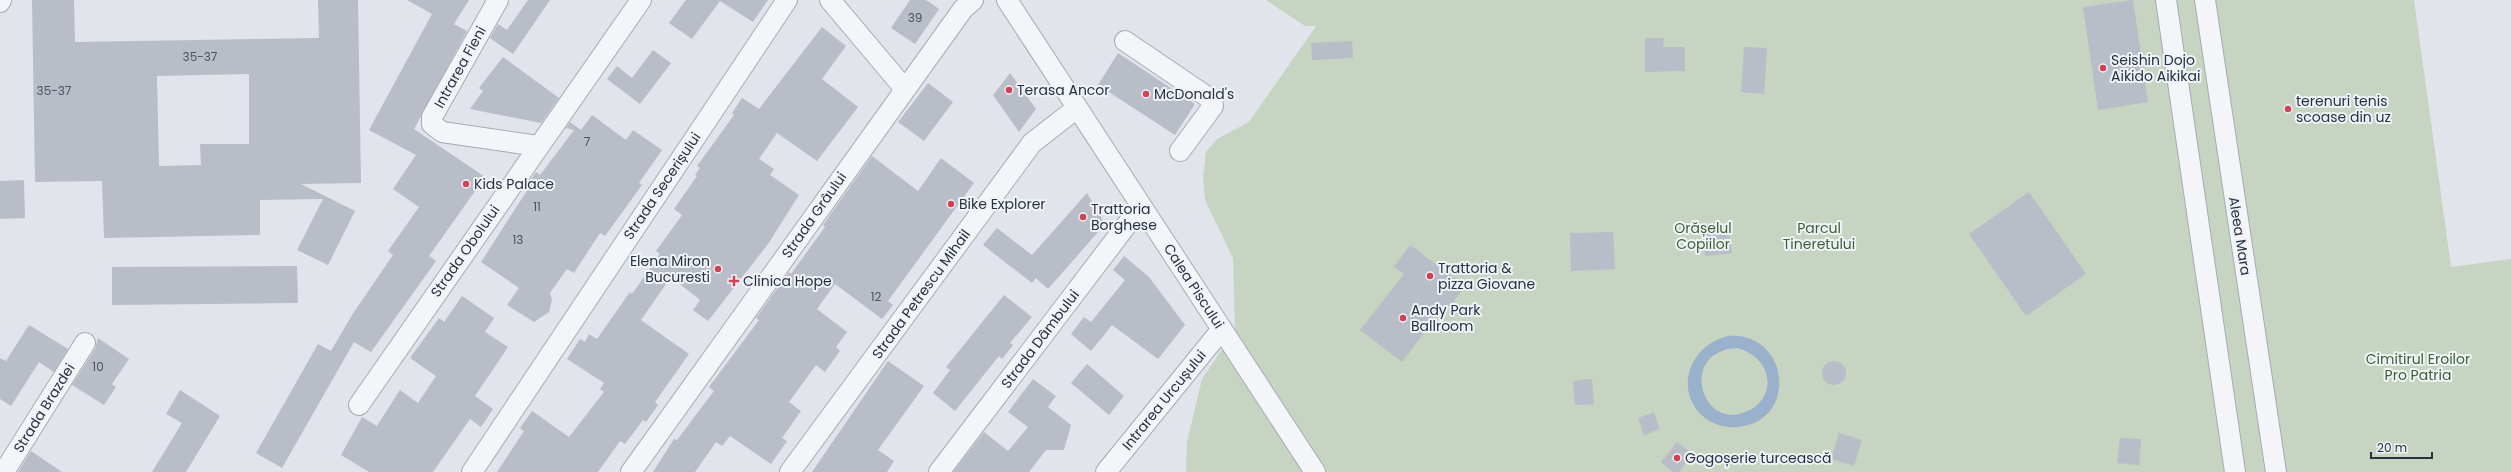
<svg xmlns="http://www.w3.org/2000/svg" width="2511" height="472" viewBox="0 0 2511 472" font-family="Poppins,sans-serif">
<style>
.green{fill:#c6d4c1}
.water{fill:#9ab1cb;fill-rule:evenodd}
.building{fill:#b8bdc7;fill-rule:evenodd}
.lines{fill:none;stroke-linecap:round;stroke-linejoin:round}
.minor-casing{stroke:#a6abb4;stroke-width:22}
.minor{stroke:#f4f5f8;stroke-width:20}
.poi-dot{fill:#d34155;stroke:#f0f3f7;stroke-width:1.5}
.labels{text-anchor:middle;stroke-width:4;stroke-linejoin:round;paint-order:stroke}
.number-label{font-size:12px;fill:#4c5463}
.poi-label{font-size:14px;fill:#283142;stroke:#f0f3f7;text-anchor:start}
.street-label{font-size:14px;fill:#283142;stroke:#f0f3f7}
.park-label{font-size:14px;fill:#3c5f35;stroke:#f0f3f7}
</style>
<rect width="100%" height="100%" fill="#e1e4ea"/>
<polygon class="green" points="1266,0 2414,0 2451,267 2511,259 2511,472 1186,472 1187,442 1202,379 1235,330 1233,258 1205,200 1203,177 1206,152 1217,139 1249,122 1316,26 1305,26"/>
<path class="water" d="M1728 336C1791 332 1798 422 1738 427 1726 428 1713 425 1704 417 1672 390 1691 344 1728 336ZM1737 348C1758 353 1774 373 1765 394 1761 403 1754 409 1745 412 1701 431 1678 351 1737 348Z"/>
<g class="building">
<path d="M32 0H74L75 42 319 38 318 0H358L361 183 301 184 355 211 328 265 297 250 323 199 260 200V235L104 238 102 181 35 182ZM249 74V144H200L201 165 159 166 157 76Z"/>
<polygon points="407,0 469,0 454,24 467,31 414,129 485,177 429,256 436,261 371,352 354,342 282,468 256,453 318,344 331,351 352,315 393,255 388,251 419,207 393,189 416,155 369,130 432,14"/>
<polygon points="528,0 550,0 513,54 490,38 498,24 507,30"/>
<polygon points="686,0 768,0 753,22 720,1 692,39 669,23"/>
<polygon points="910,0 926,0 939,9 915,44 891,28"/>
<polygon points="2133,0 2148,102 2098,110 2083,7"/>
<polygon points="822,27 846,46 822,79 858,107 817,161 777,133 759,159 774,169 770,175 799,195 768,244 708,321 693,310 700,300 671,277 641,320 689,354 655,402 658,405 646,422 643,420 625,444 620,441 598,472 497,472 524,431 520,428 532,411 569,437 604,392 600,389 604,383 567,359 580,339 585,342 589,334 597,339 630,292 632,294 660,254 656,251 682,215 674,209 697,176 695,175 700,168 697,166 734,115 732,113 742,98 759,109"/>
<polygon points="1645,38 1664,38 1663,47 1685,47 1685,71 1645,72"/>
<polygon points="1352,41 1353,58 1312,60 1311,43"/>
<polygon points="1744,47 1767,48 1764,94 1741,92"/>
<polygon points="653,50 671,63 640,104 607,79 617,66 632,78"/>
<polygon points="1118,53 1195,104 1175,135 1098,85"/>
<polygon points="503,57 559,98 541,123 470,109 483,91 479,88"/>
<polygon points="1010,73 1036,109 1019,132 993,95"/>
<polygon points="928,83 953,102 924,141 898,122"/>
<polygon points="592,115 626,140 633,130 662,150 639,183 642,185 605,236 600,233 574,273 567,269 550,293 552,300 549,312 534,322 507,305 519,288 481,262 530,186 527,185 536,172 540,175 574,130 566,128 570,122 581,130"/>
<polygon points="872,156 918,191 941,158 974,183 888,301 893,305 882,319 835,284 817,309 847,332 836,347 840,351 825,372 816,365 789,402 801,411 782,438 787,441 771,464 730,436 722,446 716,442 695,472 653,472 674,439 677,440 714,391 709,387 759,320 756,318 789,272 791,274 825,227 823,225"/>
<polygon points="24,180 25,218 0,219 0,181"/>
<polygon points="2029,192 2086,274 2026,316 1969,234"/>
<polygon points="1087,193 1105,224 1048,289 1036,278 1032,283 983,245 997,228 1032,255"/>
<polygon points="1728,226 1732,253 1705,256 1701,229"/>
<polygon points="1613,232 1615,269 1571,271 1570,233"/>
<polygon points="1410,245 1465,286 1450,307 1446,304 1402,362 1360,330 1404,274 1394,267"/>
<polygon points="1124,256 1149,277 1185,325 1158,359 1112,325 1091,351 1071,334 1084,317 1091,322 1125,280 1113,270"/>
<polygon points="297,266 298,303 112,305 112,267"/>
<polygon points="1004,295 1032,317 1010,343 1013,345 1002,359 999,356 955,411 933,393 950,370 946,367"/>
<polygon points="462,296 494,318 485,332 508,347 475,396 493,409 481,427 470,419 433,472 369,472 341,455 362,417 377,426 400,390 418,403 436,376 410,358 439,318 444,322"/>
<polygon points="29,325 68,349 54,372 39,362 11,406 0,399 0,358 6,361"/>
<polygon points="98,338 129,359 112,384 116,387 104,405 72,385 95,349"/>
<circle cx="1834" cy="373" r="12"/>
<polygon points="888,361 924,386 878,450 894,461 887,472 812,472"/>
<polygon points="1087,364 1124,396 1109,415 1071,383"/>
<polygon points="1033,379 1056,396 1048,407 1071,425 1064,450 1046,450 1029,472 953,472 984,432 1008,451 1028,427 1008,412"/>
<polygon points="1592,379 1594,404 1575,405 1573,381"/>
<polygon points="180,390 220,416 186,472 152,472 182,423 166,414"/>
<polygon points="1654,412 1660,429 1644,435 1638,418"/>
<polygon points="1839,433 1862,440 1854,466 1831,459"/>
<polygon points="2120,438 2141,439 2139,465 2117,463"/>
<polygon points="1677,442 1693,454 1679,472 1673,472 1661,462"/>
<polygon points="31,451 62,472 18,472"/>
</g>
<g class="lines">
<defs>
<g id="minor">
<polyline points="498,0 432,117 432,124 442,132 538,146"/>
<polyline points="830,0 904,88"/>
<polyline points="1007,0 1315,472"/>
<polyline points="2166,0 2235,472"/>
<polyline points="2205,0 2276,472"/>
<polyline points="0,2 1,0"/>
<polyline points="1125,41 1212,100 1213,106 1180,151"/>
<polyline points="359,405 641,0"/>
<polyline points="4,472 85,343"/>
<polyline points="472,472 787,0"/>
<polyline points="631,472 963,9 973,0"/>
<polyline points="790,472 1032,143 1077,108"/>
<polyline points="939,472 1141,206"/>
<polyline points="1106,472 1222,329"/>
</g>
</defs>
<use href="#minor" class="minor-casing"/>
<use href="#minor" class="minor"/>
</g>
<g class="poi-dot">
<circle cx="2103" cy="68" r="4"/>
<circle cx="1009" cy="90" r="4"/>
<circle cx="1146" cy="94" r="4"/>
<circle cx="2288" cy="109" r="4"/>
<circle cx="466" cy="184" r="4"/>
<circle cx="951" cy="204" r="4"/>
<circle cx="1083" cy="217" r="4"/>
<circle cx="718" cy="269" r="4"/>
<circle cx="1430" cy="276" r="4"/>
<path d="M732 275h4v4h4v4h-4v4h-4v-4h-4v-4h4z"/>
<circle cx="1403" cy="318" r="4"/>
<circle cx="1677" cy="458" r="4"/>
</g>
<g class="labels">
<g class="number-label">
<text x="915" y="22">39</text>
<text x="200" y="61">35-37</text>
<text x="54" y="95">35-37</text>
<text x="587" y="146">7</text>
<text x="537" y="211">11</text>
<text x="518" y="244">13</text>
<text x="876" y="301">12</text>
<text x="98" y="371">10</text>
</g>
<g class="poi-label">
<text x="2111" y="65">Seishin Dojo<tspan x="2111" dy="16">Aikido Aikikai</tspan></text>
<text x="1017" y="95">Terasa Ancor</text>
<text x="1154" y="99">McDonald's</text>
<text x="2296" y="106">terenuri tenis<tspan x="2296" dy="16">scoase din uz</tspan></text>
<text x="474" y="189">Kids Palace</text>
<text x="959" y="209">Bike Explorer</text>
<text x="1091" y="214">Trattoria<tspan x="1091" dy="16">Borghese</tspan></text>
<text x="710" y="266" text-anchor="end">Elena Miron<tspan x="710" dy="16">Bucuresti</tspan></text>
<text x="1438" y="273">Trattoria &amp;<tspan x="1438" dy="16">pizza Giovane</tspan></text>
<text x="743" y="286">Clinica Hope</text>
<text x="1411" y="315">Andy Park<tspan x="1411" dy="16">Ballroom</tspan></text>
<text x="1685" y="463">Gogoșerie turcească</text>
</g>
<g class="street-label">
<text transform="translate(460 67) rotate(-61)" y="5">Intrarea Fieni</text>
<text transform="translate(662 186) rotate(-56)" y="5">Strada Secerișului</text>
<text transform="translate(814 215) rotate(-55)" y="5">Strada Grâului</text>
<text transform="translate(2240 236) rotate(81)" y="5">Aleea Mara</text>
<text transform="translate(465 251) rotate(-55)" y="5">Strada Obolului</text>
<text transform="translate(1194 286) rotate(57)" y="5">Calea Piscului</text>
<text transform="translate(921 294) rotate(-54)" y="5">Strada Petrescu Mihail</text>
<text transform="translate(1040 339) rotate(-53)" y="5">Strada Dâmbului</text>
<text transform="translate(1164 400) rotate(-51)" y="5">Intrarea Urcușului</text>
<text transform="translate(44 408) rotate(-58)" y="5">Strada Brazdei</text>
</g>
<g class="park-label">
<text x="1703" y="233">Orășelul<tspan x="1703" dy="16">Copiilor</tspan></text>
<text x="1819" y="233">Parcul<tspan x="1819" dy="16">Tineretului</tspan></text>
<text x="2418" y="364">Cimitirul Eroilor<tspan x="2418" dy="16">Pro Patria</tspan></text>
</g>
</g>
<path d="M2371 452v6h61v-6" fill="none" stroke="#283142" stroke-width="2"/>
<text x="2377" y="452" font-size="12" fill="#283142" stroke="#f0f3f7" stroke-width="3" paint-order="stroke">20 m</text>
</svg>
